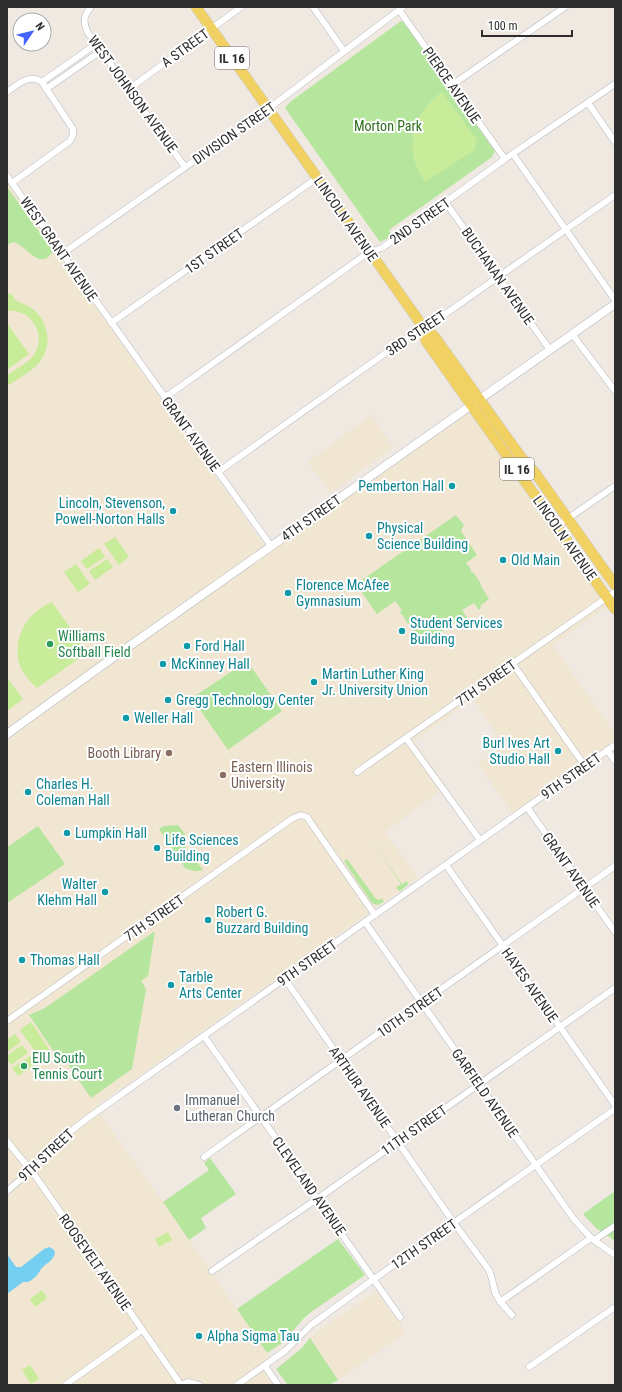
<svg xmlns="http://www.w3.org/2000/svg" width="622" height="1392" viewBox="0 0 622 1392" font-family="'Roboto Condensed',sans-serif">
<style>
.education{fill:#f0e6d1}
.green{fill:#b6e59e}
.pitch{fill:#c9ec9a}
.water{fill:#75cff0}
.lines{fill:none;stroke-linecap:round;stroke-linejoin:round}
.minor-casing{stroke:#b4b7c1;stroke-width:7}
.tertiary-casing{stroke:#b4b7c1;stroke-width:9}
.primary-casing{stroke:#c9c9c9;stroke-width:11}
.minor{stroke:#fff;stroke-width:6}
.tertiary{stroke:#fff;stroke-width:8}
.primary{stroke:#f2d163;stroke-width:10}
.culture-dot{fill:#0f9aa8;stroke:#fff;stroke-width:1.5}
.leisure-dot{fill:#2e9e5b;stroke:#fff;stroke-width:1.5}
.education-dot{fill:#8d6e63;stroke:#fff;stroke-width:1.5}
.worship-dot{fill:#6b7280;stroke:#fff;stroke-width:1.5}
.labels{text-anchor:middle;stroke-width:4;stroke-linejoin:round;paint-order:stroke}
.shield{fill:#fff;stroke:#6d6d6d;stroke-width:1}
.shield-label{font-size:13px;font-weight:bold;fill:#2e2e2e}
.street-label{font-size:14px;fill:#2e2e2e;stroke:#fff}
.park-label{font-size:14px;fill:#2c6e1b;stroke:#fff}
.culture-label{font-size:14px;fill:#0d838f;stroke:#fff;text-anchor:start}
.leisure-label{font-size:14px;fill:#27864d;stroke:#fff;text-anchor:start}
.education-label{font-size:14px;fill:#785e54;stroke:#fff;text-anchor:end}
.worship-label{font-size:14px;fill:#5b616d;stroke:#fff;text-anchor:start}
</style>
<rect width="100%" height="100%" fill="#efe9e1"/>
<g class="education">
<polygon points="7,182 269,552 467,413 477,417 609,605 553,645 615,734 615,743 513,814 478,764 504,745 473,699 414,741 446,786 385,832 418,878 95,1107 163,1202 267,1353 269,1357 259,1364 274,1385 7,1385"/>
<polygon points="371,415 393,447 331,493 308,462"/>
<polygon points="376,1291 406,1332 338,1380 310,1338 323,1328"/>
</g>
<g class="green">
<polygon points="401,21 404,22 495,151 492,157 389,230 392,236 380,242 285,108 290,102"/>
<path d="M7 187 53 251C40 273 27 245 13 242L7 245Z"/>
<polygon points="456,515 464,525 461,531 477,555 466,563 471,569 470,571 474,573 481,584 481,586 489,599 480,606 481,608 479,610 474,603 462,610 467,618 464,620 462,617 425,644 420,637 418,638 400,612 402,610 395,601 377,614 356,584"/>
<polygon points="244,663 249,664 282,711 228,750 192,698"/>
<path d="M178 825 185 834 183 841 186 847 184 853 186 858 190 856 193 857 203 870C197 872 191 871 185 868L159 829 164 826Z"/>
<polygon points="38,826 65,864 7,903 7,847"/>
<polygon points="372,841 402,884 407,881 408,885 400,891 396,888 401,884"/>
<polygon points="347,859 376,899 379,900 382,898 384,902 377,905 372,903 344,861"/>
<polygon points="155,931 148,976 141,981 146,989 132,1069 91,1098 65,1060 61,1062 29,1015 45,1008"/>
<polygon points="210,1158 236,1194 201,1218 206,1228 189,1240 163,1202 209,1170 204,1163"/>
<polygon points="615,1191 615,1241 596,1228 583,1214"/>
<polygon points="338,1239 365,1275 311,1312 302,1320 285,1341 267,1353 237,1309"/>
<polygon points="310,1338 338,1380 329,1385 288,1385 276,1369 301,1349"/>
</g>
<g class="pitch">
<path d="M442 92 477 140 475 150 425 182C422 176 418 171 416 165 406 136 418 109 442 92Z"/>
<path d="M11 293C13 296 15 301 19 302 25 305 30 306 35 311 50 325 52 349 38 364 30 373 17 379 7 386V375C16 369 28 363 34 355 48 334 30 308 7 311V295Z"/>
<polygon points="7,323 29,354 7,370"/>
<polygon points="115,537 129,557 119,565 104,544"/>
<polygon points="99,548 105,557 87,569 81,561"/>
<polygon points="107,559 113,567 95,580 89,571"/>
<polygon points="76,564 90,584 78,592 64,572"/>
<path d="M52 602 85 649 84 655 37 688C31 682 23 674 20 666 11 638 27 613 52 602Z"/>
<polygon points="7,678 23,699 7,711"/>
<polygon points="31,1022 53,1055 43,1063 20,1030"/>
<polygon points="15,1034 21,1042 7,1052 7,1040"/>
<polygon points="22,1045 28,1053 11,1065 7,1060 7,1056"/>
<polygon points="30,1056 36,1064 18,1076 12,1068"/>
<polygon points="168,1232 172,1240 159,1247 155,1239"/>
<polygon points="42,1290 47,1298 35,1307 30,1299"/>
<polygon points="30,1365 39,1379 31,1384 22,1370"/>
</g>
<path class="water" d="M49 1247 53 1249 55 1252C54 1261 46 1263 41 1269 37 1276 35 1278 28 1282H23L7 1294V1254L16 1267H21L44 1249Z"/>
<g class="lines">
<defs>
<g id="minor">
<path d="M91 7C83 16 83 22 88 33L185 167"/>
<polyline points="313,7 344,51"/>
<polyline points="399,10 505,159"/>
<polyline points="42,82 96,44"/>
<polyline points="452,85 565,7"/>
<polyline points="46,89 101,51"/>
<polyline points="129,89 241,7"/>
<path d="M7 92C17 85 29 73 42 82L73 129V135L70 141 12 183"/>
<polyline points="588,103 615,142"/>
<polyline points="513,154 615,300"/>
<polyline points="7,176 271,546"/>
<polyline points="446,203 550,350"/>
<polyline points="62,254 268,109 403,7"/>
<polyline points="111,323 317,178"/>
<polyline points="572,334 615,391"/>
<polyline points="164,396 170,394 369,252 382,248 505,159 615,84"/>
<polyline points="218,472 411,335 434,322 615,195"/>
<polyline points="557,526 615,486"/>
<polyline points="513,664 585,766"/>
<polyline points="406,738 480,840"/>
<polyline points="607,750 615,761"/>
<polyline points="357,772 615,592"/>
<polyline points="527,807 615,932"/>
<polyline points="446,865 615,1105"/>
<polyline points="365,922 573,1218 591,1238 615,1255"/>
<path d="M285 979 454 1223 489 1270C492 1277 493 1284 495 1292 498 1301 506 1308 512 1315"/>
<polyline points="7,1021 293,818 301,815 307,817 311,823 375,915"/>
<polyline points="204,1036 289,1157 317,1199 400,1317"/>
<polyline points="7,1141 36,1177 181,1385"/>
<polyline points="204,1157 615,866"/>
<polyline points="7,1191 20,1180 67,1134 92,1115 615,745"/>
<polyline points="594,1240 615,1226"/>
<polyline points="212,1271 317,1199 615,988"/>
<polyline points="500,1302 591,1238"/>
<polyline points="265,1366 278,1385"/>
<polyline points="529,1367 615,1307"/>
<polyline points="65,1385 142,1330"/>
<polyline points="180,1385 188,1382 199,1385"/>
<polyline points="237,1385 286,1350 311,1325 374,1279 615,1109"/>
</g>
<polyline id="tertiary" points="7,734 104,664 615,304"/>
<g id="primary">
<polyline points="196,7 424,328 434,336 521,457 536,474 615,585"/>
<polyline points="424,328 426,341 615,609"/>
</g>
</defs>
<use href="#minor" class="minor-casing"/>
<use href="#tertiary" class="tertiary-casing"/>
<use href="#primary" class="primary-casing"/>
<use href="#minor" class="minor"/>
<use href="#tertiary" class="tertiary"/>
<use href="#primary" class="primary"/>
</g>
<g class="culture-dot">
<circle cx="452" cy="486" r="4"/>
<circle cx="173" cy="511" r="4"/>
<circle cx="369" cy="536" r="4"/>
<circle cx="503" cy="560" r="4"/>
<circle cx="288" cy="593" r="4"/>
<circle cx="402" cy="631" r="4"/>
<circle cx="187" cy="646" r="4"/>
<circle cx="163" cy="664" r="4"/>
<circle cx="314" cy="682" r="4"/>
<circle cx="168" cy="700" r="4"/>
<circle cx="126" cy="718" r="4"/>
<circle cx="558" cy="751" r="4"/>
<circle cx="28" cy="792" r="4"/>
<circle cx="67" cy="833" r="4"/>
<circle cx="157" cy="848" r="4"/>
<circle cx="105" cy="892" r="4"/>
<circle cx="208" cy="920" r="4"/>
<circle cx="22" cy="960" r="4"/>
<circle cx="171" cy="985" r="4"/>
<circle cx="199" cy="1336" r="4"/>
</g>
<g class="leisure-dot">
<circle cx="50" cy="644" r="4"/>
<circle cx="24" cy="1066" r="4"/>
</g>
<g class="education-dot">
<circle cx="169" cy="753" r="4"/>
<circle cx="223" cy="775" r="4"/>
</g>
<circle class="worship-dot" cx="177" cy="1108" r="4"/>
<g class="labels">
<g class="shield">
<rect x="215" y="47" width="34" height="22" rx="3"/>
<rect x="500" y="458" width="34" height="22" rx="3"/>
</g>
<g class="shield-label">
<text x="232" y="63">IL 16</text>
<text x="517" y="474">IL 16</text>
</g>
<g class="street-label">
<text transform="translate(185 48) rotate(-36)" y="5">A STREET</text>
<text transform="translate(452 85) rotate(55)" y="5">PIERCE AVENUE</text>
<text transform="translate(133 94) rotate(54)" y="5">WEST JOHNSON AVENUE</text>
<text transform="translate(234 133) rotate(-35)" y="5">DIVISION STREET</text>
<text transform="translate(346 219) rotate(55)" y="5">LINCOLN AVENUE</text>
<text transform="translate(420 221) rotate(-35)" y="5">2ND STREET</text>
<text transform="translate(59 249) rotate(55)" y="5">WEST GRANT AVENUE</text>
<text transform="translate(214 251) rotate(-35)" y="5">1ST STREET</text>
<text transform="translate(498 276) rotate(55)" y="5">BUCHANAN AVENUE</text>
<text transform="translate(416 333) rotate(-34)" y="5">3RD STREET</text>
<text transform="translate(191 434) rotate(54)" y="5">GRANT AVENUE</text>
<text transform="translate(311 518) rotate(-35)" y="5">4TH STREET</text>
<text transform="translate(565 538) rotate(55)" y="5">LINCOLN AVENUE</text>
<text transform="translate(486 683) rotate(-35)" y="5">7TH STREET</text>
<text transform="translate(571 776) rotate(-35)" y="5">9TH STREET</text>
<text transform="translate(571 870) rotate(55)" y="5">GRANT AVENUE</text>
<text transform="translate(154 918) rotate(-35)" y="5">7TH STREET</text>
<text transform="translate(307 963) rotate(-35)" y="5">9TH STREET</text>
<text transform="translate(530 985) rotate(55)" y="5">HAYES AVENUE</text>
<text transform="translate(410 1012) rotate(-35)" y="5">10TH STREET</text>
<text transform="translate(360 1087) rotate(55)" y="5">ARTHUR AVENUE</text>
<text transform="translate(485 1093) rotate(55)" y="5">GARFIELD AVENUE</text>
<text transform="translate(414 1130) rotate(-35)" y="5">11TH STREET</text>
<text transform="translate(46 1155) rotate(-43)" y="5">9TH STREET</text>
<text transform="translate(309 1186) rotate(55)" y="5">CLEVELAND AVENUE</text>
<text transform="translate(424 1244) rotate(-35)" y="5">12TH STREET</text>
<text transform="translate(95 1262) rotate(55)" y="5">ROOSEVELT AVENUE</text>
</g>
<g class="park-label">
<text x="388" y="131">Morton Park</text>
</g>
<g class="culture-label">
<text x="444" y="491" text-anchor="end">Pemberton Hall</text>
<text x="165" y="508" text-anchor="end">Lincoln, Stevenson,<tspan x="165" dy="16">Powell-Norton Halls</tspan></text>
<text x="377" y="533">Physical<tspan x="377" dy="16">Science Building</tspan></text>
<text x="511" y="565">Old Main</text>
<text x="296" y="590">Florence McAfee<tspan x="296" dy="16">Gymnasium</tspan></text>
<text x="410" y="628">Student Services<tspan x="410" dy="16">Building</tspan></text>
<text x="195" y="651">Ford Hall</text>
<text x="171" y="669">McKinney Hall</text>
<text x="322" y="679">Martin Luther King<tspan x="322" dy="16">Jr. University Union</tspan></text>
<text x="176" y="705">Gregg Technology Center</text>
<text x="134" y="723">Weller Hall</text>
<text x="550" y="748" text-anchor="end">Burl Ives Art<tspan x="550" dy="16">Studio Hall</tspan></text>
<text x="36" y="789">Charles H.<tspan x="36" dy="16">Coleman Hall</tspan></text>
<text x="75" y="838">Lumpkin Hall</text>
<text x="165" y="845">Life Sciences<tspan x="165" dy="16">Building</tspan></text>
<text x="97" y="889" text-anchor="end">Walter<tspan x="97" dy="16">Klehm Hall</tspan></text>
<text x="216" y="917">Robert G.<tspan x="216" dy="16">Buzzard Building</tspan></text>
<text x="30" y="965">Thomas Hall</text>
<text x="179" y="982">Tarble<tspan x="179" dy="16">Arts Center</tspan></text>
<text x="207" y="1341">Alpha Sigma Tau</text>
</g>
<g class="leisure-label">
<text x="58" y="641">Williams<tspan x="58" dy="16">Softball Field</tspan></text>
<text x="32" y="1063">EIU South<tspan x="32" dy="16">Tennis Court</tspan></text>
</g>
<g class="education-label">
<text x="161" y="758">Booth Library</text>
<text x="231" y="772" text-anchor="start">Eastern Illinois<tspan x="231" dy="16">University</tspan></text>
</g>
<g class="worship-label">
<text x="185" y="1105">Immanuel<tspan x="185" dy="16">Lutheran Church</tspan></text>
</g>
</g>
<rect width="622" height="1392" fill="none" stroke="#2e2e2e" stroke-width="16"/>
<g transform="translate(32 32) rotate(55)"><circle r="19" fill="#ffffff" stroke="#ababab"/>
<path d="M0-3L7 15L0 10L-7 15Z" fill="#4264fb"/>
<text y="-6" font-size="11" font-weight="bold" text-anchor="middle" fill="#2e2e2e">N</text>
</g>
<path d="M482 30v6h90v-6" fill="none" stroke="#2e2e2e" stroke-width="2"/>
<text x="488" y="30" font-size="12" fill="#2e2e2e" stroke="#ffffff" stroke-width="3" paint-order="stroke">100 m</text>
</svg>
